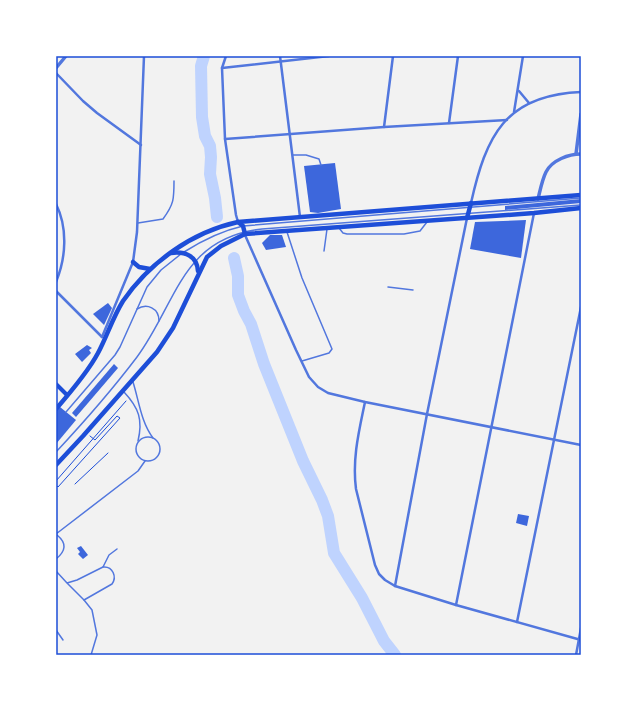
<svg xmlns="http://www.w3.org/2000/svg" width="637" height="711" viewBox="0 0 637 711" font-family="'DM Sans',sans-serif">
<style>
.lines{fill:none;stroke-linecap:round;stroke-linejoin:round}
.river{stroke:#bfd3fe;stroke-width:12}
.building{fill:#3d67dc}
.path{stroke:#1d4ed8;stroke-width:1}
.service{stroke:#5277de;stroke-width:1.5}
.minor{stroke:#5277de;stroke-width:2.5}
.tertiary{stroke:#5277de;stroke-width:3.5}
.secondary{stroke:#1d4ed8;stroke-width:4}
.primary{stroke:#1d4ed8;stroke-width:4.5}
.neatline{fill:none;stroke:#1d4ed8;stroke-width:1.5}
</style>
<rect width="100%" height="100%" fill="#f2f2f2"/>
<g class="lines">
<g class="river">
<polyline points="204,56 201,66 202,117 205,136 210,146 211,157 210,174 215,198 217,217"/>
<polyline points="234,258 238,276 238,295 244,311 251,324 264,364 303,461 322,500 328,516 334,553 362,598 384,641 395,655"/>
</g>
</g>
<g class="building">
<polygon points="335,163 341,209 318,213 310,212 304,166"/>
<polygon points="581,199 581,203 505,210 505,206"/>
<polygon points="526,220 521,258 470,249 475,222"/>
<polygon points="270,235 282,235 286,247 266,250 262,243"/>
<polygon points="108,303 112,308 104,325 93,314"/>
<polygon points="87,345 92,348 89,350 91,353 82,362 75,354"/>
<polygon points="114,364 118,368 76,417 72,413"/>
<polygon points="60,407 76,420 56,444 56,411"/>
<polygon points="518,514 529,516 527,526 516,523"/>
<polygon points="81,546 88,555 83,559 78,554 80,552 77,548"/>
</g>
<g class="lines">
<g class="path">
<polyline points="56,481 126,401"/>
<polyline points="75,484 108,453"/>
<polyline points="56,485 58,487 120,418 117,416 95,440 90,436"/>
</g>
<g class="service">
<polyline points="293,155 306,155 319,159 321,165"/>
<path d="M138 223 163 219C174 204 174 199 174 181"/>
<polyline points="339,228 343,233 347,234 404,234 420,231 427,222"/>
<polyline points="287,232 302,278 332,349 329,353 302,361"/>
<polyline points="324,251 327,229"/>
<path d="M184 252C203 240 221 231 243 226L581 198"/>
<polyline points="388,287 413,290"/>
<path d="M137 309C147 303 159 308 159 321"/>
<path d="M133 382C139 401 141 422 153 438"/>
<path d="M124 392C139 408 143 420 138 441"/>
<polyline points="66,412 115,355 120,347 147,287 161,270 181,254"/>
<circle cx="148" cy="449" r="12"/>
<path d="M56 452C84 422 112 390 137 357 177 303 181 238 262 229L581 205"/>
<polyline points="56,534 138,471 145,461"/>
<path d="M56 559C66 551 67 543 57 535"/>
<polyline points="103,567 109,555 117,549"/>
<path d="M56 571 67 583 77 580 103 567C113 566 117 577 112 584L84 600 67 583"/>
<polyline points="84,600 92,610 97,635 91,655"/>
<polyline points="56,630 63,640"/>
</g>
<g class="minor">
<polyline points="226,56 222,68 225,139 236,215 238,222"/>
<polyline points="280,56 300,217"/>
<polyline points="222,68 329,56"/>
<polyline points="56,73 83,101 97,113 141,145"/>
<polyline points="519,91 529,103"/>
<polyline points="514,112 523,56"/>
<polyline points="449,123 458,56"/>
<polyline points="384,127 393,56"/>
<polyline points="225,139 384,127 507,120"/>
<path d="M471 203C486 136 505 95 581 92"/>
<path d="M56 204C68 228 66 258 56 282"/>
<polyline points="245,235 296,350 309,377 318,387 328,393 365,402 581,445"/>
<polyline points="56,291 102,337"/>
<polyline points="102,337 133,262 137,232 144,56"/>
<path d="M365 402C359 431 352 459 356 489L375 565 379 574 385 580 395 586 456 605 581 640"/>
<polyline points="395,586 427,414 467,218"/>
<polyline points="456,605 534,213"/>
<polyline points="517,622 581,307"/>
<polyline points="576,655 581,628"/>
</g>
<g class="tertiary">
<polyline points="56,68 66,56"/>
<polyline points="576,154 581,114"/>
<path d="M538 199C540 191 542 180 546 172 552 160 569 154 581 154"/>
</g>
<polyline class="secondary" points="56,384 67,395"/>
<g class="primary">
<polyline points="467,218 471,203"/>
<polyline points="238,222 243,226 245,234"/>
<path d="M171 253C185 251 197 256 198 271"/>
<polyline points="133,262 139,267 150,269"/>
<path d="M56 409C69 394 89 370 98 353 107 336 113 317 123 301 150 262 192 232 238 222L581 195"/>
<polyline points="56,465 83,436 157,352 173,328 207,257 221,246 245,234 534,213 581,208"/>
</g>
</g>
<rect width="637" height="711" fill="none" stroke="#ffffff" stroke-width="114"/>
<rect x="57" y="57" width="523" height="597" class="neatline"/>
</svg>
